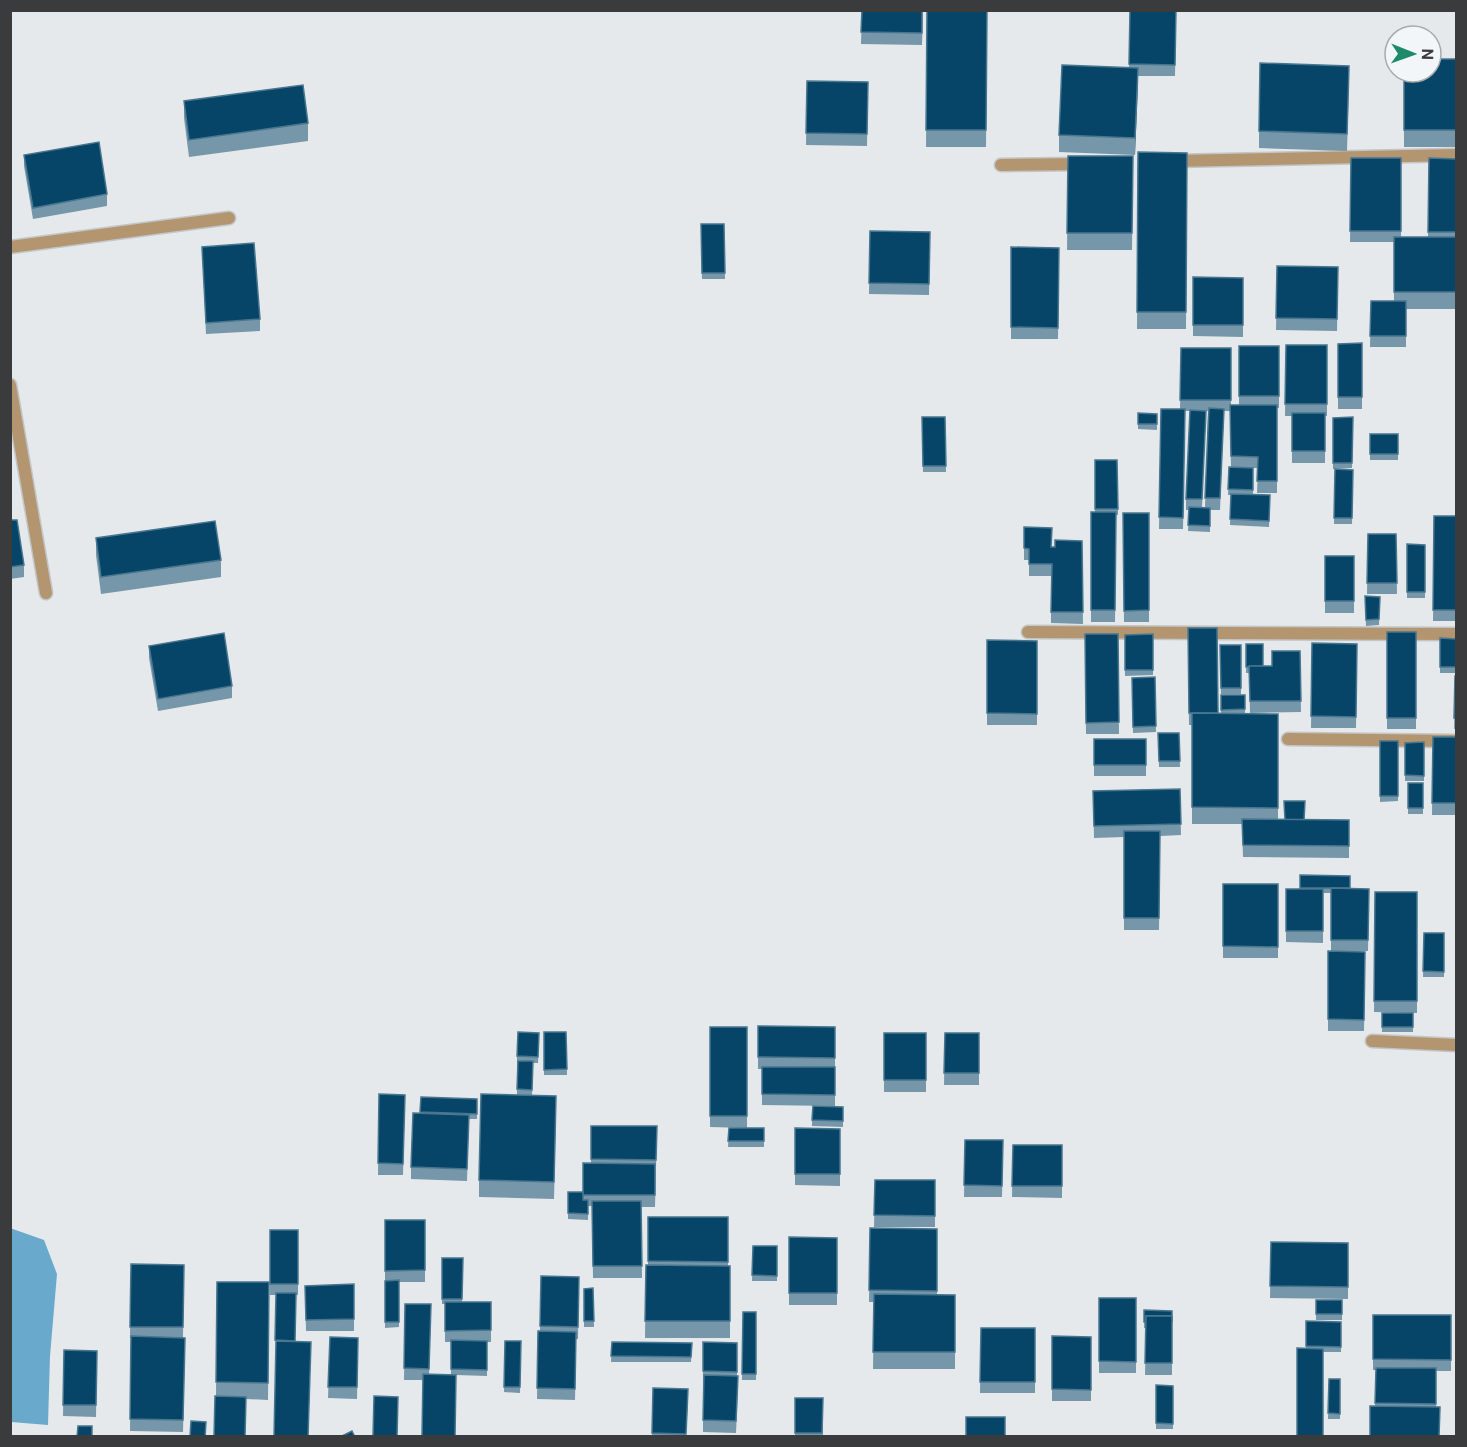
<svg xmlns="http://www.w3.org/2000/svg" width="1467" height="1447" viewBox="0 0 1467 1447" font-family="Roboto,sans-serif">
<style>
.water{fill:#69aacc}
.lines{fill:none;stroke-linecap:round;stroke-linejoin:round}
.street-casing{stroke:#c3c6c8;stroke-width:15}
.street{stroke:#b3966f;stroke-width:12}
.wall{fill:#7697aa;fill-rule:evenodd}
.shaded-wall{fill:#49768f}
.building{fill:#064568;stroke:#49768f;stroke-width:1.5}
</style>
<rect width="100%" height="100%" fill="#e5e9eb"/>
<polygon class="water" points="10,1228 44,1240 57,1274 50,1356 48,1425 11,1422"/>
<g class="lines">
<defs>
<g id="street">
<polyline points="1173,161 1456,155"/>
<polyline points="1001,165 1083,164"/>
<polyline points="10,247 229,218"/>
<polyline points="10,385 46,593"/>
<polyline points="1028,632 1456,634"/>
<polyline points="1288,739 1456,741"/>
<polyline points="1372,1041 1456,1045"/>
</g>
</defs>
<use href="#street" class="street-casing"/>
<use href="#street" class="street"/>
</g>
<g class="wall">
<polygon points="862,10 923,10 922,45 861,44"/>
<polygon points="927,10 987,10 986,147 926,147"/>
<polygon points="1130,10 1176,10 1175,76 1138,76 1135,155 1059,152 1059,135 1129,68"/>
<polygon points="1456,59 1456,147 1404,147 1404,72"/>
<polygon points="807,81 868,82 867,146 806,145"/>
<polygon points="1349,83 1347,151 1259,148 1259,131"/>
<polygon points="184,101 308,123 308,141 189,157 184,118"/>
<polygon points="1138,152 1187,153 1186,329 1137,329"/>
<polygon points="24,155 107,194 107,206 33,219 24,166"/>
<polygon points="1068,156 1133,156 1132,250 1067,250"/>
<polygon points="1351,158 1401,158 1401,237 1428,237 1429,158 1456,159 1456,309 1406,309 1406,347 1370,347 1371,301 1394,301 1394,242 1350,242"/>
<polygon points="701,224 724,224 725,279 702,279"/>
<polygon points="870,231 930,232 929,295 869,294"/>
<polygon points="202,247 260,319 260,331 206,334"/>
<polygon points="1011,247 1059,248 1058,339 1011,339"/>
<polygon points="1277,266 1338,267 1337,331 1276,330"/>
<polygon points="1193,277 1243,278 1243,337 1193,336"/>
<polygon points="1362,343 1362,409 1338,409 1338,344"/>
<polygon points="1286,345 1327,345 1327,416 1325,416 1325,463 1292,463 1292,416 1285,416"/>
<path d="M1239 346H1279V408H1277V493H1257L1258 468H1253V495H1270L1269 527 1230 525 1231 495H1228L1229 467H1231L1230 411H1224L1220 510H1210V532L1188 531 1189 510H1186V499L1190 411H1185L1183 529H1159L1161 409H1180L1181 348H1231V405H1239ZM1206 411H1208L1205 508 1202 507Z"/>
<polygon points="1138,413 1157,414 1157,430 1138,429"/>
<polygon points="922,417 945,417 946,472 923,472"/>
<polygon points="1353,417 1352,468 1333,469 1333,418"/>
<rect x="1370" y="434" width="28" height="26"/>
<polygon points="1095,460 1118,509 1118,515 1116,515 1115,622 1091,622 1091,512 1095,512"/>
<polygon points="1335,469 1353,470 1352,524 1334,524"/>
<polygon points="1123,513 1149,513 1149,622 1124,622"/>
<polygon points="1434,516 1456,516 1456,621 1433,621"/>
<polygon points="10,520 24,565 24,577 10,579"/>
<polygon points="1024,527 1052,547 1082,541 1083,624 1051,623 1051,576 1029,576 1029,560 1024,560"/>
<polygon points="1368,534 1396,534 1397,594 1367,594"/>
<polygon points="96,538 221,560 221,577 101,594 96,555"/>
<polygon points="1407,544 1425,545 1425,598 1407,598"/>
<rect x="1325" y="556" width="29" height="57"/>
<polygon points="1365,596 1380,597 1379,625 1366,626"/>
<polygon points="1188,628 1218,713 1221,713 1221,695 1245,695 1245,714 1278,714 1278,820 1349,820 1349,858 1243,857 1242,824 1192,824 1192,725 1189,725"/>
<rect x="1387" y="632" width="29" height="97"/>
<polygon points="1085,634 1118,634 1119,734 1086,734"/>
<polygon points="1153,634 1153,675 1125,676 1125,635"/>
<polygon points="1440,638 1456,639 1456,673 1440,673"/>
<polygon points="987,640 1037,641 1037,725 987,725"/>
<polygon points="1312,643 1357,644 1356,728 1311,728"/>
<polygon points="1246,644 1263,666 1272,666 1300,651 1301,712 1250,713 1249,673 1246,673"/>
<polygon points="1220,645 1241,645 1241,694 1221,694"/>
<polygon points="149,646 232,686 232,698 158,711 149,658"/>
<polygon points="1455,676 1456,676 1456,729 1454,729"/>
<polygon points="1155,677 1156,732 1133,733 1132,678"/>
<polygon points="1158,733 1179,733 1180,767 1159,767"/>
<polygon points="1433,737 1456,737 1456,815 1432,815"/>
<rect x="1094" y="739" width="52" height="37"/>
<polygon points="1380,741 1398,741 1398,801 1380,802"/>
<polygon points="1424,742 1424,781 1405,781 1405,743"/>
<rect x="1408" y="783" width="15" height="31"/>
<polygon points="1180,789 1181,835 1160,836 1159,930 1124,930 1124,837 1094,838 1093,791"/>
<polygon points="1300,875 1350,876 1350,889 1369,889 1368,951 1342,951 1365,952 1364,1031 1328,1031 1328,951 1331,951 1331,893 1323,893 1323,943 1286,942 1286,889 1300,889"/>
<rect x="1223" y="884" width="55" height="74"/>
<polygon points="1375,892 1417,892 1417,1013 1374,1012"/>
<polygon points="1424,933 1444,933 1444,977 1423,977"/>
<rect x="1382" y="1013" width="31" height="19"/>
<polygon points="758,1026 835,1027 835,1106 762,1105 762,1069 758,1069"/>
<polygon points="710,1027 747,1027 747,1128 710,1127"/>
<polygon points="544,1032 566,1032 567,1075 544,1075"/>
<polygon points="539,1033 538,1063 533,1063 532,1096 517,1095 517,1056"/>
<rect x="884" y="1033" width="42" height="59"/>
<polygon points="945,1033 979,1033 979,1085 944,1085"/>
<polygon points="379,1094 405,1095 403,1175 378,1175"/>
<polygon points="477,1099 477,1119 469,1119 467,1181 411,1179 411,1167 420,1113"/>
<polygon points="843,1107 843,1127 812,1126 812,1120"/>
<polygon points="556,1113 554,1199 479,1197 479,1180"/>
<polygon points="591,1126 657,1126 655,1207 641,1207 642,1278 593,1278 592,1206 588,1206 588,1220 568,1219 568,1192 583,1192 591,1163"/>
<polygon points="729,1128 764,1128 764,1147 728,1147"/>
<polygon points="795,1128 840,1129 840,1186 795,1185"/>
<polygon points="965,1140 1003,1140 1002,1197 964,1197"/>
<polygon points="1013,1145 1062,1145 1062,1198 1012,1197"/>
<polygon points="875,1180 935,1180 935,1227 874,1227"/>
<polygon points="648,1217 728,1217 728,1266 730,1266 730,1338 645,1338 646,1265 648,1265"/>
<polygon points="385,1220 425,1220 425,1282 399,1282 399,1327 385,1328"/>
<polygon points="870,1228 937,1229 937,1295 955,1295 955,1369 873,1369 874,1302 869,1302"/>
<polygon points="270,1230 298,1230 298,1295 296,1295 295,1341 309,1437 276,1295 270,1295"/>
<polygon points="789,1237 837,1238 837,1305 789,1305"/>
<polygon points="1271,1242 1348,1243 1348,1299 1270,1298"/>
<polygon points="753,1246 777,1246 777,1281 752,1281"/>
<polygon points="442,1258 463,1258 462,1302 491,1302 491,1342 487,1342 487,1376 456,1375 423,1380 404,1380 405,1304 431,1304 429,1375 451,1375 451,1342 445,1342 445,1304 442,1304"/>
<polygon points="131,1264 184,1265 183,1337 185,1349 183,1432 130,1431 131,1338 130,1338"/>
<polygon points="541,1276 579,1277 578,1339 576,1339 575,1400 537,1399 538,1331 540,1331"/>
<polygon points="217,1282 269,1282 268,1400 246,1399 216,1396"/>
<polygon points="354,1284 354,1331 306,1331 305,1286"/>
<polygon points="593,1288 594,1327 584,1327 584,1289"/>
<rect x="1099" y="1298" width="37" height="75"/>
<rect x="1316" y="1300" width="26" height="20"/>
<polygon points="1144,1310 1172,1311 1172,1375 1145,1375 1146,1328 1144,1328"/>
<polygon points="743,1312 756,1312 756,1380 742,1380"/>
<polygon points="1373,1315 1451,1315 1451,1371 1436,1371 1436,1407 1375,1406 1376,1370 1373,1370"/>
<polygon points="1306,1321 1341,1322 1341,1352 1323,1352 1306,1349"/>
<polygon points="981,1328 1035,1328 1035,1393 980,1393"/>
<polygon points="1052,1336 1091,1337 1091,1401 1052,1401"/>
<polygon points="330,1337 358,1338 357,1399 328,1398"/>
<polygon points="505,1341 521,1341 520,1393 504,1392"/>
<polygon points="612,1342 692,1343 691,1362 611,1362"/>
<polygon points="703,1342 737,1343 737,1376 738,1388 736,1433 703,1432"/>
<polygon points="64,1350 97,1351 96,1417 63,1416"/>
<polygon points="1329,1379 1340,1379 1340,1419 1328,1419"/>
<polygon points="1156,1385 1173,1386 1173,1429 1156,1429"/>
<polygon points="653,1388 688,1401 686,1437 652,1437"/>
<rect x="795" y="1398" width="28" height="39"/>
</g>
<polygon class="shaded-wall" points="1138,68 1138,85 1135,155 1135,138"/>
<g class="building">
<polygon points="862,10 922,10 922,33 861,32"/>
<polygon points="927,10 987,10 986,130 926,130"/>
<polygon points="1130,10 1176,10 1175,65 1129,64"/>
<polygon points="1431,59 1456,59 1456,130 1404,130 1404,72 1431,72"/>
<polygon points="1260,63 1349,66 1347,134 1259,131"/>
<polygon points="1062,65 1138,68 1135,138 1059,135"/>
<polygon points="807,81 868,82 867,134 806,133"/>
<polygon points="303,85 308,123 189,140 184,101"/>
<polygon points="99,142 107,194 33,208 24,155"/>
<polygon points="1138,152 1187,153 1186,312 1137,312"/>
<polygon points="1068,156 1133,156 1132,233 1067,233"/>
<polygon points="1351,158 1401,158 1401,231 1350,231"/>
<polygon points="1429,158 1456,159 1456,232 1428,232"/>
<polygon points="701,224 724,224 725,273 702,273"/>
<polygon points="870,231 930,232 929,284 869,283"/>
<rect x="1394" y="237" width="62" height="55"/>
<polygon points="254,243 260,319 206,323 202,247"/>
<polygon points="1011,247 1059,248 1058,328 1011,327"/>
<polygon points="1277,266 1338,267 1337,319 1276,318"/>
<polygon points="1193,277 1243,278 1243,325 1193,325"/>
<polygon points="1371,301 1406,301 1406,336 1370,336"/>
<polygon points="1362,343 1362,397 1338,397 1338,344"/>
<polygon points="1286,345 1327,345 1327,404 1285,404"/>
<rect x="1239" y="346" width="40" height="50"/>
<polygon points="1181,348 1231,348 1231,400 1180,400"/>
<polygon points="1230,405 1277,405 1277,481 1257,481 1258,457 1231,456"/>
<polygon points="1209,408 1224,409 1220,498 1205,498"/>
<polygon points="1161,409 1185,409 1183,518 1159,517"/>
<polygon points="1190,410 1206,411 1202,499 1186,499"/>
<polygon points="1138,413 1157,414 1157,424 1138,424"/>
<rect x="1292" y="413" width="33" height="38"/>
<polygon points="922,417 945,417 946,466 923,466"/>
<polygon points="1353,417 1352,463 1333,463 1333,418"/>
<rect x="1370" y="434" width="28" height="20"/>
<polygon points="1095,460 1117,460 1118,509 1095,509"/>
<polygon points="1229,467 1253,468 1253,490 1228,489"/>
<polygon points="1335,469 1353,470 1352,518 1334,518"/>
<polygon points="1231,494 1270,495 1269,521 1230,519"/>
<polygon points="1189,507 1210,508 1210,526 1188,525"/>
<polygon points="1091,512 1116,512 1115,610 1091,610"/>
<polygon points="1123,513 1149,513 1149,610 1124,611"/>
<polygon points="1434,516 1456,516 1456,610 1433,610"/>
<polygon points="10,520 17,520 24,565 10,567"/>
<polygon points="215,521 221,560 101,577 96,538"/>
<polygon points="1024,527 1052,528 1051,547 1055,547 1055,540 1082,541 1083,612 1051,612 1052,564 1029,564 1029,549 1024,548"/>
<polygon points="1368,534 1396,534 1397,583 1367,583"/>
<polygon points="1407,544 1425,545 1425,592 1407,592"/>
<rect x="1325" y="556" width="29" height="45"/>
<polygon points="1365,596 1380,597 1379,619 1366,620"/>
<polygon points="1188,628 1217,628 1218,713 1189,713"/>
<rect x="1387" y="632" width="29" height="86"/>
<polygon points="224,633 232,686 158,699 149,646"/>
<polygon points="1085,634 1118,634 1119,722 1086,723"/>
<polygon points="1153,634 1153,670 1125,670 1125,635"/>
<polygon points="1440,638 1456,639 1456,667 1440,667"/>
<polygon points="987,640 1037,641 1037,714 987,713"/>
<polygon points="1312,643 1357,644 1356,717 1311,716"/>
<polygon points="1246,644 1263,644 1263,666 1246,667"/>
<polygon points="1220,645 1241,645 1241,688 1221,688"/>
<polygon points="1272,651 1300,651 1301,701 1250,701 1249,666 1272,666"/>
<polygon points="1455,676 1456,676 1456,718 1454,718"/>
<polygon points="1155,677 1156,726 1133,727 1132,678"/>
<polygon points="1221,695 1245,695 1245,709 1221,710"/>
<polygon points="1192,713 1278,714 1278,808 1192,807"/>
<polygon points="1158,733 1179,733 1180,761 1159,761"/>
<polygon points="1433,737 1456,737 1456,803 1432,803"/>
<rect x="1094" y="739" width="52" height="26"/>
<rect x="1380" y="741" width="18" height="55"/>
<polygon points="1424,742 1424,776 1405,775 1405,743"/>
<rect x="1408" y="783" width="15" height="25"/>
<polygon points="1180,789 1181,824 1094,826 1093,791"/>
<polygon points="1284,801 1305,801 1304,820 1285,820"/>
<polygon points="1242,819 1349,820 1349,846 1243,845"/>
<polygon points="1124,831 1160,831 1159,918 1124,918"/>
<polygon points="1300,875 1350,876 1350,888 1300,888"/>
<polygon points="1223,884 1278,884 1278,947 1223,946"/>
<polygon points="1331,888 1369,889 1368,940 1331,940"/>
<rect x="1286" y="889" width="37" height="42"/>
<polygon points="1375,892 1417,892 1417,1001 1374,1001"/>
<polygon points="1424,933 1444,933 1444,972 1423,971"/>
<polygon points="1328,951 1365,952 1364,1020 1328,1019"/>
<rect x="1382" y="1013" width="31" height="14"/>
<polygon points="758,1026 835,1027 835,1058 758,1057"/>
<rect x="710" y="1027" width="37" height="89"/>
<polygon points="518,1032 539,1033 538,1057 517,1056"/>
<polygon points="544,1032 566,1032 567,1069 544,1070"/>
<rect x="884" y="1033" width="42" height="47"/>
<polygon points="945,1033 979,1033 979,1073 944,1073"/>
<polygon points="518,1061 533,1061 532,1090 517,1089"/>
<polygon points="762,1067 835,1067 835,1095 762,1094"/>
<polygon points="379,1094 405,1095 403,1164 378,1163"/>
<polygon points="481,1094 556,1096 554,1182 479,1180"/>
<polygon points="421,1097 477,1099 477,1114 420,1112"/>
<polygon points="813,1106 843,1107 843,1121 812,1120"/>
<polygon points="413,1113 469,1115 467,1169 411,1167"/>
<polygon points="591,1126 657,1126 656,1160 591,1159"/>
<polygon points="729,1128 764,1128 764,1141 728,1141"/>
<polygon points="795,1128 840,1129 840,1174 795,1174"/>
<polygon points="965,1140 1003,1140 1002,1186 964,1185"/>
<polygon points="1013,1145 1062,1145 1062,1186 1012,1186"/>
<polygon points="583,1163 655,1164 655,1195 583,1195"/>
<polygon points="875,1180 935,1180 935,1216 874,1215"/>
<polygon points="568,1192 583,1192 583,1200 588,1200 588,1214 568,1213"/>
<polygon points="592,1201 641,1201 642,1266 593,1266"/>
<polygon points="648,1217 728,1217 728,1262 648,1261"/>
<polygon points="385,1220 425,1220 425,1270 385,1271"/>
<polygon points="870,1228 937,1229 937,1291 869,1290"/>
<rect x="270" y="1230" width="28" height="54"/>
<polygon points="789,1237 837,1238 837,1293 789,1293"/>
<polygon points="1271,1242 1348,1243 1348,1287 1270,1286"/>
<polygon points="753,1246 777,1246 777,1276 752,1275"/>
<polygon points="442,1258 463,1258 462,1299 442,1299"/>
<polygon points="131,1264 184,1265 183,1327 130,1327"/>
<polygon points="646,1265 730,1266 730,1321 645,1321"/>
<polygon points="541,1276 579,1277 578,1327 540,1326"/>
<polygon points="399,1280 399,1322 385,1322 385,1281"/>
<polygon points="217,1282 269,1282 268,1383 216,1382"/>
<polygon points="354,1284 354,1319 306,1320 305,1286"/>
<polygon points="593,1288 594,1321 584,1321 584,1289"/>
<polygon points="276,1293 296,1293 295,1341 275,1340"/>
<polygon points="874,1294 955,1295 955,1352 873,1352"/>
<polygon points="1099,1298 1136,1298 1136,1362 1099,1361"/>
<rect x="1316" y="1300" width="26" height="14"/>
<polygon points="445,1302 491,1302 491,1330 445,1331"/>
<polygon points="405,1304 431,1304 429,1369 404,1368"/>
<polygon points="1144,1310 1172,1311 1172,1322 1172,1316 1146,1316 1146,1322 1144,1322"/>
<polygon points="743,1312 756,1312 756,1374 742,1374"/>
<polygon points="1373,1315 1451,1315 1451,1360 1373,1359"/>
<polygon points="1146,1316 1172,1316 1172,1363 1145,1363"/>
<polygon points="1306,1321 1341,1322 1341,1347 1306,1346"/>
<polygon points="981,1328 1035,1328 1035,1382 980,1382"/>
<polygon points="538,1331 576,1332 575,1389 537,1388"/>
<polygon points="131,1336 185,1338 183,1420 130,1419"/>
<polygon points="1052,1336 1091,1337 1091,1390 1052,1389"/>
<polygon points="330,1337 358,1338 357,1387 328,1387"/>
<polygon points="451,1340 487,1341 487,1370 451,1369"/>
<polygon points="276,1341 311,1342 308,1437 274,1437"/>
<polygon points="505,1341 521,1341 520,1387 504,1387"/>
<polygon points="612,1342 692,1343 691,1357 611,1356"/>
<polygon points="703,1342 737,1343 737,1372 703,1371"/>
<polygon points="1297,1348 1323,1349 1323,1437 1297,1437"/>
<polygon points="64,1350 97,1351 96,1405 63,1405"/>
<polygon points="1376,1368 1436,1368 1436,1404 1375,1403"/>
<polygon points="423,1374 456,1375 455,1437 422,1437"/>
<polygon points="704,1375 738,1376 736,1421 703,1420"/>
<polygon points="1329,1379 1340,1379 1340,1414 1328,1413"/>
<polygon points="1156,1385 1173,1386 1173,1424 1156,1423"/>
<polygon points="653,1388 688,1389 686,1434 652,1433"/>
<polygon points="215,1396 246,1397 245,1437 214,1437"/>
<polygon points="374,1396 398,1397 397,1437 373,1437"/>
<polygon points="795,1398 823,1398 822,1433 795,1433"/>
<polygon points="1370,1406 1440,1407 1439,1437 1370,1437"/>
<rect x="966" y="1417" width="39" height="20"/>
<polygon points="191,1421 206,1422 205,1437 190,1437"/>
<polygon points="78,1426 92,1426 92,1437 77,1437"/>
<polygon points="352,1431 355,1437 340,1437"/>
</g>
<rect width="1467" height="1447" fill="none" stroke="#3a3b3c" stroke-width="24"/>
<g transform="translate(1413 54) rotate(91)"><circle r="28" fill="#f2f6f8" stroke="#a8abad" stroke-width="1.5"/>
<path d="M0-4.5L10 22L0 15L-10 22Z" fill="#1d8b6a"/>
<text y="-9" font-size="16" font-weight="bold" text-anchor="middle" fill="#3a3b3c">N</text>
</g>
</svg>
